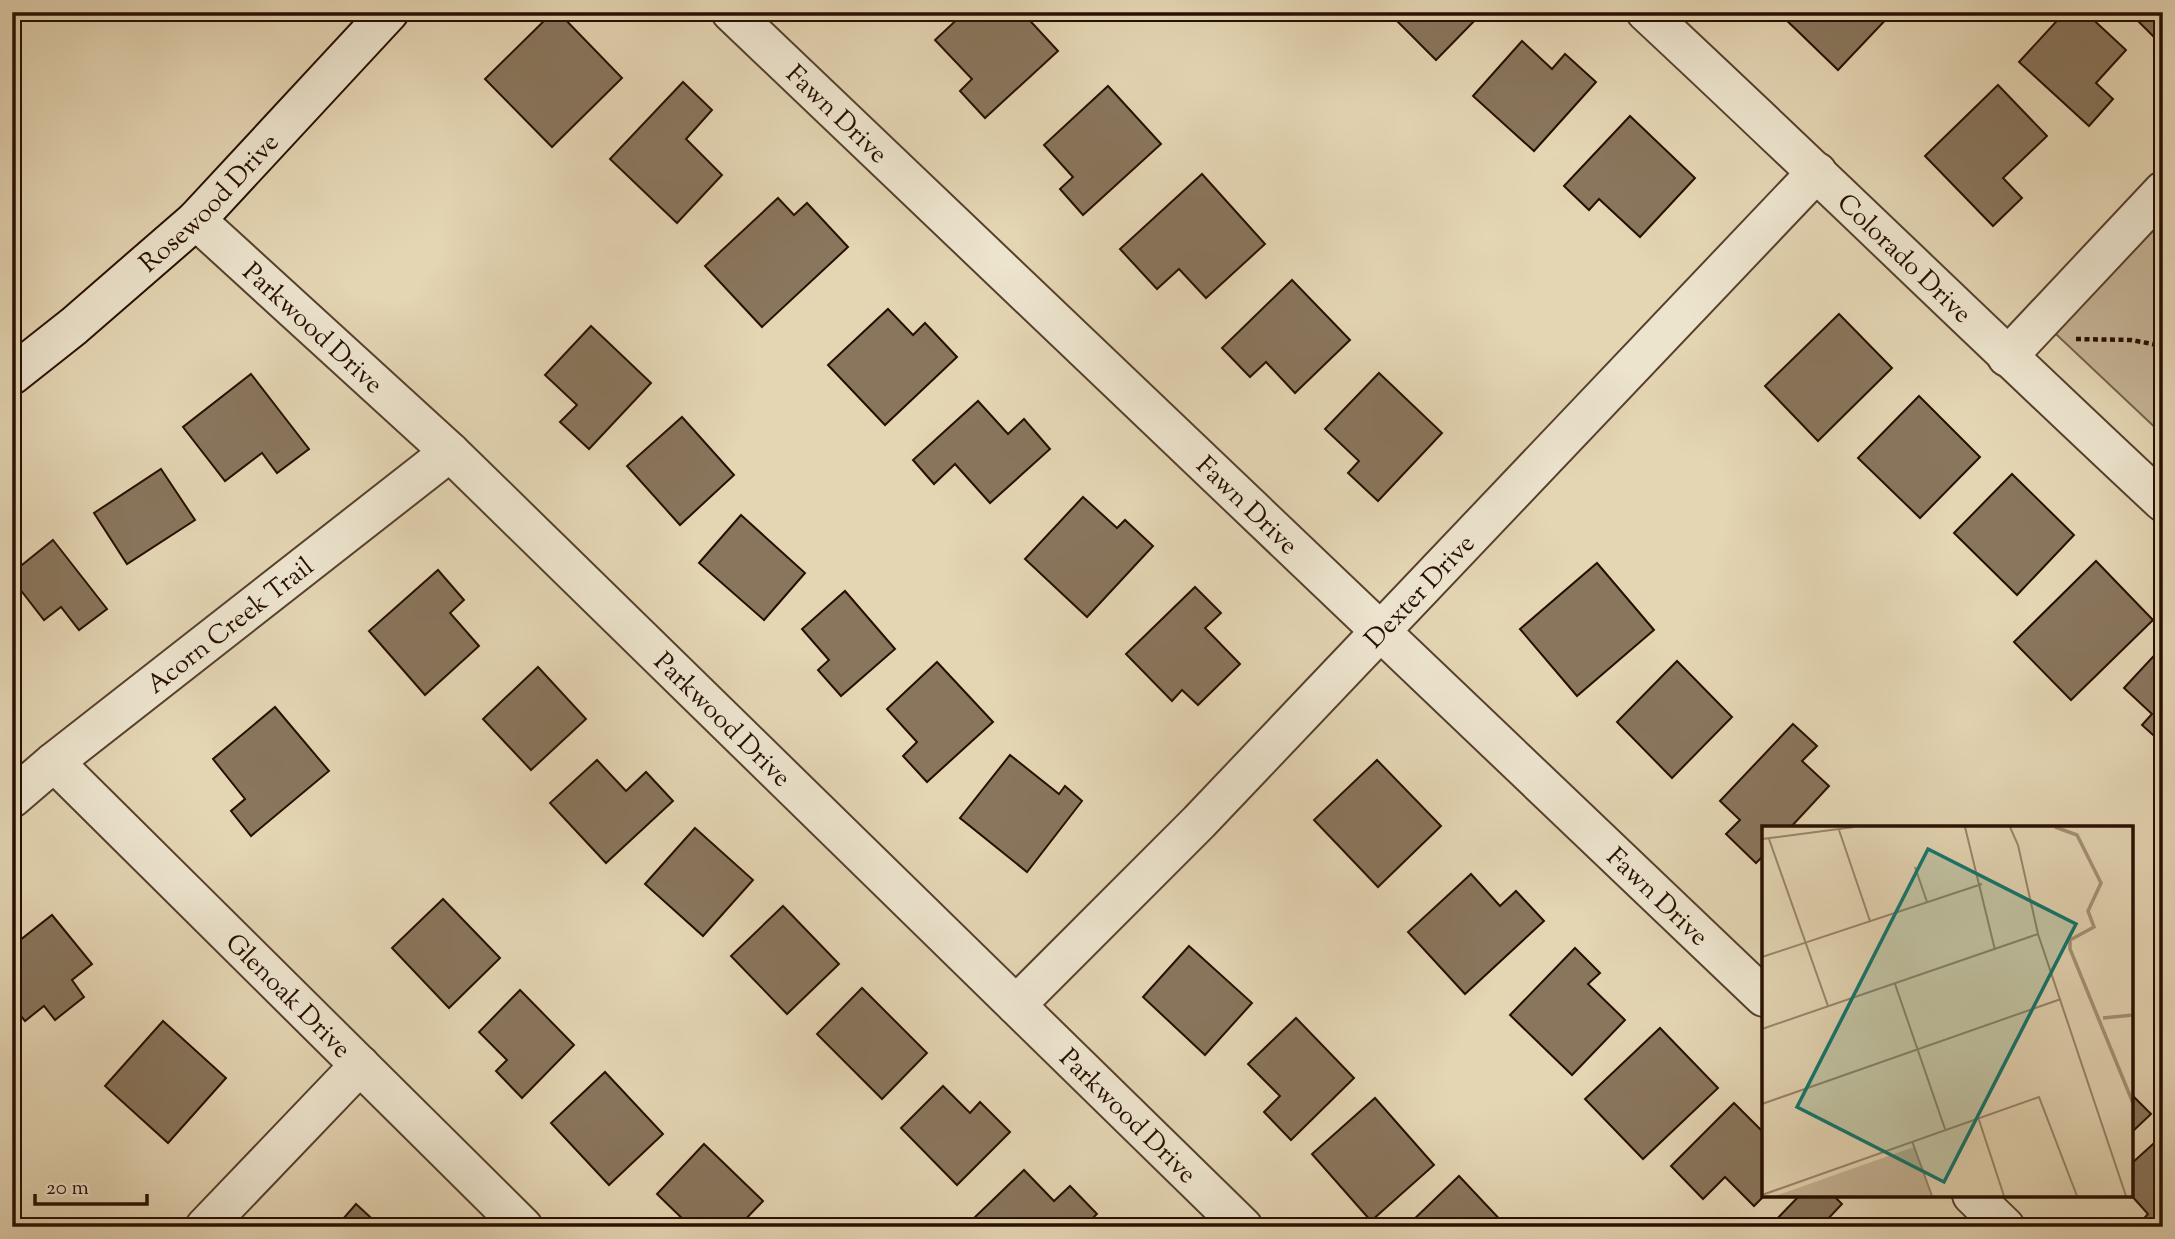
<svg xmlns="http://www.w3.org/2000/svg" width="2175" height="1239" viewBox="0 0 2175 1239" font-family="'Sorts Mill Goudy',serif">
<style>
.green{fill:#c4b395;stroke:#76614a;stroke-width:2}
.building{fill:#89765d;stroke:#270f00;stroke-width:2}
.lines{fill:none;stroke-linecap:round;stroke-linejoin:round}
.minor-casing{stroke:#56402d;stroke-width:42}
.tertiary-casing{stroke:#56402d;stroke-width:42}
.secondary-casing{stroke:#270f00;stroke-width:42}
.path{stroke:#270f00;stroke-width:4.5;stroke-dasharray:5 3.5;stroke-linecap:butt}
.minor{stroke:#ede4ce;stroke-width:38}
.tertiary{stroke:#ede4ce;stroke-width:38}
.secondary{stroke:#ede4ce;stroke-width:38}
.labels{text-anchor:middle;stroke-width:7;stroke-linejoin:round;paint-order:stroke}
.street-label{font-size:26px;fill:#270f00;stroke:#ede4ce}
.inset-river{fill:none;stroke:#a49276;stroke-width:3.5}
.inset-road{fill:none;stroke:#98866b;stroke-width:2}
.view{fill:#0f766e;fill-opacity:0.15;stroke:#0f766e;stroke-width:3.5}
.inset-edge{fill:none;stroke:#270f00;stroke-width:3.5}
</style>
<rect width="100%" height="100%" fill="#e4d5b3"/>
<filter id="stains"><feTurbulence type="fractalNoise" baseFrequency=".00286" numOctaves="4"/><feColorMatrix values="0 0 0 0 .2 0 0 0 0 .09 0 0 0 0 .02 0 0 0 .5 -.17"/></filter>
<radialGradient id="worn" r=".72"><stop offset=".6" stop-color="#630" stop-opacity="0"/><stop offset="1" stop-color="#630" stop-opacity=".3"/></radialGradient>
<polygon class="green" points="2163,191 2163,435 2041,320"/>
<g class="building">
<polygon points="553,12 558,12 622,78 552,147 485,79"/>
<polygon points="965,12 1022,12 1058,51 985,118 960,91 972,79 935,40"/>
<polygon points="1388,12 1483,12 1436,60"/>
<polygon points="1778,12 1893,12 1838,70"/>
<polygon points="2065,12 2085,12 2126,50 2096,83 2113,99 2089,126 2019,62"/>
<polygon points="2129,12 2163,12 2163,46"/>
<polygon points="1522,41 1552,69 1565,54 1596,82 1534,151 1473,96"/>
<polygon points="683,82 712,110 686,139 722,175 677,223 610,159"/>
<polygon points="1998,85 2047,136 2003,178 2022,198 1993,226 1925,156"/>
<polygon points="1108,86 1161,144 1083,215 1060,189 1073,177 1044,145"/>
<polygon points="1630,116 1695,178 1640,237 1599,199 1589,210 1564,186"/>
<polygon points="1202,174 1265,244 1206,298 1179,269 1157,289 1120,249"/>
<polygon points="778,198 794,215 807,203 848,247 762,327 705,266"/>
<polygon points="1292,280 1350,340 1295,393 1266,362 1250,377 1222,348"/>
<polygon points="888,309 913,335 925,323 957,357 885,425 828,365"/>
<polygon points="1839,314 1892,368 1818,441 1765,386"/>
<polygon points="591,326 651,383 589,449 560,422 577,405 545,375"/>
<polygon points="1379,373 1442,433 1378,501 1348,473 1359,461 1325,429"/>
<polygon points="251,374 309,449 277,473 262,453 225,481 183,427"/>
<polygon points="1919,396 1980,457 1920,518 1858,458"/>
<polygon points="978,401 1008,434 1024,419 1050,449 990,503 955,464 934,484 913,460"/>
<polygon points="682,417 734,475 680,525 627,466"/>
<polygon points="161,469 195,520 127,564 94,513"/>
<polygon points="2012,474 2074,535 2017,595 1954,533"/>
<polygon points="1083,497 1117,528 1125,520 1153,546 1087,617 1025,559"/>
<polygon points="741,515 805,573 764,620 699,563"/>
<polygon points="53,540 107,609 79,630 61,607 44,620 12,579 12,573"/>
<polygon points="2096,561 2153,620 2071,700 2014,642"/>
<polygon points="1597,563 1654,630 1577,696 1520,629"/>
<polygon points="438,570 464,600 450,613 479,646 425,695 369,631"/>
<polygon points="1195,587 1221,613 1205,628 1240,664 1198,705 1182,690 1172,701 1126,654"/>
<polygon points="845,591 895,649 841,696 818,670 829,660 802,629"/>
<polygon points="2163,646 2163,744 2142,725 2152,714 2124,688"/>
<polygon points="1677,661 1732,717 1672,778 1617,722"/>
<polygon points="937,662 993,722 927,782 903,756 917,742 887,709"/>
<polygon points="538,667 586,719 531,770 483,719"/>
<polygon points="275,707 329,771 251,836 231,811 245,799 213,759"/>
<polygon points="1793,724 1817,746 1802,761 1829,786 1790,828 1764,828 1764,855 1756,863 1726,834 1740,820 1720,801"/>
<polygon points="1010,755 1059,794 1065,786 1082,801 1027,872 960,818"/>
<polygon points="597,760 626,791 646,772 673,801 606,863 550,803"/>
<polygon points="1377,760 1441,826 1378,887 1314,820"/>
<polygon points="695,828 753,880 703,936 645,884"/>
<polygon points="1471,874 1500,906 1516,891 1544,921 1465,994 1408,932"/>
<polygon points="443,899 500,958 449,1008 392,948"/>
<polygon points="783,906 839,964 787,1014 731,956"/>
<polygon points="52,915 92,964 72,980 84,997 55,1020 44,1006 25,1021 12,1005 12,940 15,944"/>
<polygon points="1189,946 1252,1003 1205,1055 1143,997"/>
<polygon points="1575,948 1600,973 1588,984 1625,1020 1572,1075 1510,1015"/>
<polygon points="862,988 927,1053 882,1099 817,1034"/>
<polygon points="520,990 574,1045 522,1098 496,1071 507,1060 479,1032"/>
<polygon points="1296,1018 1354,1078 1291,1140 1264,1112 1280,1096 1248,1064"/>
<polygon points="163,1021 226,1078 168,1143 105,1086"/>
<polygon points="1660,1028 1718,1088 1643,1159 1585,1099"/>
<polygon points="605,1072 663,1134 609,1185 551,1123"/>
<polygon points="943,1086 970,1113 980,1102 1010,1132 957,1185 901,1128"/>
<polygon points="2131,1094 2151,1114 2131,1133"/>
<polygon points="1375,1098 1434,1165 1371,1221 1312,1154"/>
<polygon points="1734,1103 1764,1133 1765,1195 1754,1206 1725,1177 1703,1199 1671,1166"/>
<polygon points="2163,1135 2163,1227 2136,1227 2148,1214 2131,1195 2131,1164"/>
<polygon points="704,1144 763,1201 738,1227 687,1227 689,1225 657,1194"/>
<polygon points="1024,1170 1054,1201 1070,1186 1097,1214 1083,1227 983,1227 974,1218"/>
<polygon points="1459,1176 1507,1227 1412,1227 1409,1224"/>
<polygon points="1800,1195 1833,1195 1842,1204 1823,1224 1826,1227 1769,1227"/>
<polygon points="356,1204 381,1227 336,1227"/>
</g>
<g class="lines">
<defs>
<g id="minor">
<path id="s1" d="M1646 12C1820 174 1989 340 2163 502"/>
<path id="s2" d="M196 220 450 452 1243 1227"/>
<polyline points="2007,357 2163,191"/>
<path id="s3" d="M54 762 523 1227"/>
<path id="s4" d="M12 798 54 762 450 452"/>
<path id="s5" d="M1016 1005 1199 822 1817 172"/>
<polyline points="205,1227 360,1065"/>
</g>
<g id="tertiary">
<path id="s6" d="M731 12 1764 997"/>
<polyline points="1972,1195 2005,1227"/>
</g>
<g id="secondary">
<path id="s7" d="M12 375 74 326 196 220 389 12"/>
</g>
</defs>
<use href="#minor" class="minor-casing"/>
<use href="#tertiary" class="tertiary-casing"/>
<use href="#secondary" class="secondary-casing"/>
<polyline class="path" points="2076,339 2131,340 2163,346"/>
<use href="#minor" class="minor"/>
<use href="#tertiary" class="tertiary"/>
<use href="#secondary" class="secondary"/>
</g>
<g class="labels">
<g class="street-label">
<text dy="9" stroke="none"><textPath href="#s6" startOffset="147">Fawn Drive</textPath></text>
<text dy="9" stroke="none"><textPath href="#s7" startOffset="262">Rosewood Drive</textPath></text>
<text dy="9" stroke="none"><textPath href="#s1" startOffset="357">Colorado Drive</textPath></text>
<text dy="9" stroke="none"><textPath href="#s2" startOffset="159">Parkwood Drive</textPath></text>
<text dy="9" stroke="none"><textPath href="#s6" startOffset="714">Fawn Drive</textPath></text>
<text dy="9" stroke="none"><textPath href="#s5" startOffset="578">Dexter Drive</textPath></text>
<text dy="9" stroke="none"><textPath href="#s4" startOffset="278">Acorn Creek Trail</textPath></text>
<text dy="9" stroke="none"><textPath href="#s2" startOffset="726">Parkwood Drive</textPath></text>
<text dy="9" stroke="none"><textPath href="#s6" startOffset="1281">Fawn Drive</textPath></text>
<text dy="9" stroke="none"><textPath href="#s3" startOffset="331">Glenoak Drive</textPath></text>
<text dy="9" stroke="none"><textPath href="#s2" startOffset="1293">Parkwood Drive</textPath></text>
</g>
</g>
<g transform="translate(1762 826)">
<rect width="371" height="371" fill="#e4d5b3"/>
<path d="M152 321 170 370H13Z" fill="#c4b395"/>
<path class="inset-river" d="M293 1 315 9 339 57 326 85 332 101 308 114V123L371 277M341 192 371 189"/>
<path class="inset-road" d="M203 1 233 124M248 1 256 19 276 108 364 370M77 4 108 95M0 13 92 1M7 13 66 180M153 41 165 76M0 131 220 58M133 158 183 303M0 203 276 108M0 278 299 173M216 291 242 370M150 315 170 370M0 369 277 271 315 370"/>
<path class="view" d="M166 23 314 98 182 356 35 281Z"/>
<rect width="371" height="371" class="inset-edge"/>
</g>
<rect width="2175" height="1239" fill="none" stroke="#e4d5b3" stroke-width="42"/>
<rect x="14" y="14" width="2147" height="1211" fill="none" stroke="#270f00" stroke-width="3.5"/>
<rect x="21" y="21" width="2133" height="1197" fill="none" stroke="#270f00" stroke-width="2"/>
<path d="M35 1194v10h112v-10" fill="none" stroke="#270f00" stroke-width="3.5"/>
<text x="46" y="1194" font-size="21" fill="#270f00" stroke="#ede4ce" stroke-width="5" paint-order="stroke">20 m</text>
<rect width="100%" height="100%" filter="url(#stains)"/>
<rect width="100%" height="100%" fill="url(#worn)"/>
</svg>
